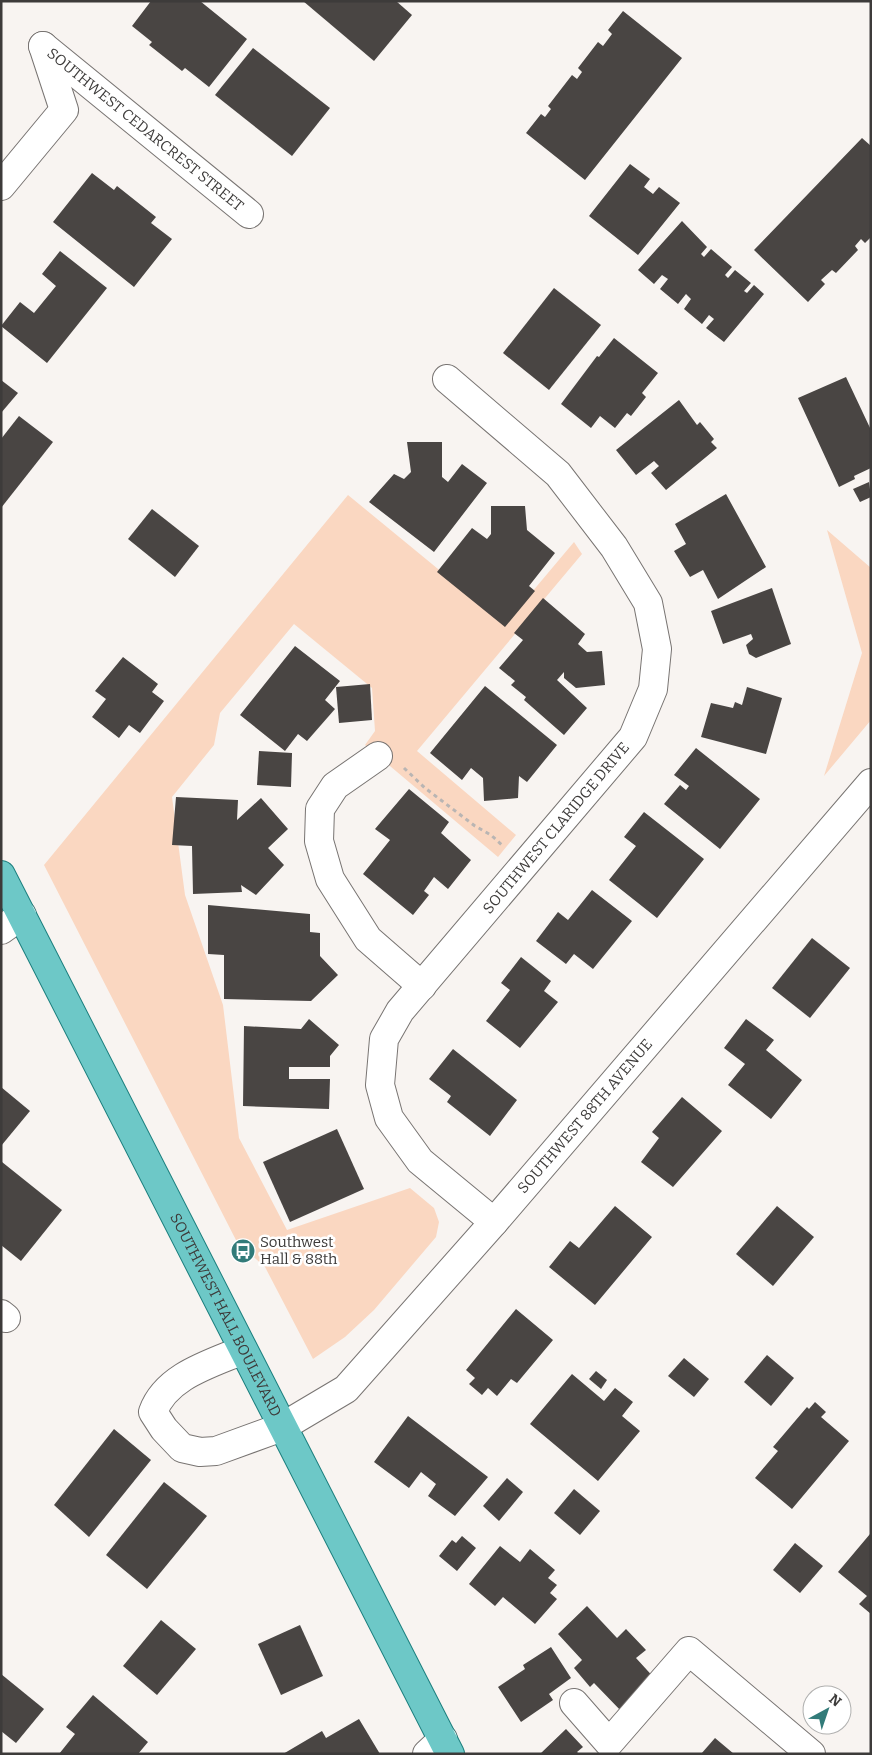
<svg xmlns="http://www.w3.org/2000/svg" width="872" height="1755" viewBox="0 0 872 1755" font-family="Bitter,serif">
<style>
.green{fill:#fad7c1}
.building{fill:#494543}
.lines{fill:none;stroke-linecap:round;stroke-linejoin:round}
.minor-casing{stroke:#787472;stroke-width:30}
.major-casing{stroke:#1c7f7e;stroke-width:30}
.path{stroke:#b9b5b3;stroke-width:3;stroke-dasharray:4 4;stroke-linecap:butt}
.minor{stroke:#fff;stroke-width:28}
.major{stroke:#6dc8c7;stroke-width:28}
.labels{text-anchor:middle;stroke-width:5;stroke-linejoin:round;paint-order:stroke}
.street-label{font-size:15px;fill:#3d3b3a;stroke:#fff}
.poi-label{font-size:15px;fill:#3d3b3a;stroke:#fff;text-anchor:start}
</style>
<rect width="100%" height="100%" fill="#f8f4f1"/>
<g class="green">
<polygon points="348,495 505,624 574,542 582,554 417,751 516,835 498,857 365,745 375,731 372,688 294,624 220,713 214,745 172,797 185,895 223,1005 239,1138 287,1230 410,1188 434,1208 439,1222 436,1237 374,1310 345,1337 313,1359 265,1267 237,1242 44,865"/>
<polygon points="827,530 871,568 871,720 824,776 862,653"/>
</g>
<g class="building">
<polygon points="151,1 200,1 247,39 209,87 185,68 182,71 149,45 152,42 132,26"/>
<polygon points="303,1 396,1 412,15 374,61"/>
<polygon points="623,11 682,58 585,180 526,133 541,114 545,117 551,109 548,106 572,75 577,79 582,72 578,68 598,42 603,46 612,34 608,30"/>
<polygon points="253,48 330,108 292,156 215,95"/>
<polygon points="862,138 871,146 871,237 865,243 861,239 855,246 858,250 836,273 832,270 821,280 825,284 808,302 754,250"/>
<polygon points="630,164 650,179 644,187 653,194 659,187 680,203 638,255 589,216"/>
<polygon points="92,173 114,190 117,186 156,217 151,223 172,239 134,287 53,222"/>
<polygon points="682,221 707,247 701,254 704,257 711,249 732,267 725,275 728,278 735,270 751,283 744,291 747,293 754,285 764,294 724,342 706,328 714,319 709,315 702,324 684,309 691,299 686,294 678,304 660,289 668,279 662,275 654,284 638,270"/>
<polygon points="60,251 107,288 47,363 1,326 20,302 34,313 56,286 42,274"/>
<polygon points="554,288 601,325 549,390 503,353"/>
<polygon points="614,338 658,373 642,393 646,397 631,416 627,413 615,428 600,416 591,428 561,404 597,356 599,357"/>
<polygon points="846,377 871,430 871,468 854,476 855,479 839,487 798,398"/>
<polygon points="1,380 18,393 1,413"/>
<polygon points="679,400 697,425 700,422 714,439 711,442 717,448 666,490 651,473 659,466 654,461 636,475 616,450"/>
<polygon points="19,416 53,442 1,508 1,439"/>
<polygon points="407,442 442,442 442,477 448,482 462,464 487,483 434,552 369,502 394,474 404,479 411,472"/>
<polygon points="869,482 871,497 860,502 853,489"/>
<polygon points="726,494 766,567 718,599 703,570 690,577 674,551 686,544 675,524"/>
<polygon points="491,506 525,506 527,530 555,553 529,586 535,591 505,627 437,572 472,528 487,539 491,534"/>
<polygon points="152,509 199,546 175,577 128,539"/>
<polygon points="772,588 791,644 756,658 749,654 746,645 753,639 751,634 723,644 711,611"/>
<polygon points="543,598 585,634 578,644 587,652 602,651 605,685 576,688 564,678 564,672 557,680 587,708 564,735 524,700 526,697 511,685 515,681 499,668 523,640 514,633"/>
<polygon points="295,646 340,681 325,700 335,709 307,741 298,734 285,751 240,715"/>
<polygon points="123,657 158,684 152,692 164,701 140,733 129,725 119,738 92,717 106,699 95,691"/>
<polygon points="370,684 372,720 339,723 336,687"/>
<polygon points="485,686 557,745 527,782 519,776 518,798 484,801 483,778 471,768 462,780 430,753"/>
<polygon points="747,687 782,698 766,754 701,737 711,703 733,708 735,702 742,705"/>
<polygon points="696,748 760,799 720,849 664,804 680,785 686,790 689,786 674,775"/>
<polygon points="259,751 292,753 291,787 257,785"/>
<polygon points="409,789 449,822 441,833 471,860 448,889 434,877 424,891 429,895 413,915 363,874 390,840 375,829"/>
<polygon points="176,797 238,800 237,820 261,798 288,829 268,848 284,865 256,895 241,885 242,892 193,894 192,846 172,845"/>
<polygon points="644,812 704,859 657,918 609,880 636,846 624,837"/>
<polygon points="592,890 632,921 593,969 574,954 566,964 536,941 558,912 568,920"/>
<polygon points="208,905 310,914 310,932 320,933 320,956 338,975 311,1001 224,999 224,955 208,954"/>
<polygon points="812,938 850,968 810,1018 772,988"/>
<polygon points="521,957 551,981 544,991 558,1002 520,1048 486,1021 510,990 501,983"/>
<polygon points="309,1019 339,1045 330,1056 330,1067 289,1067 289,1079 330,1079 329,1109 243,1106 244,1026 301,1029"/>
<polygon points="746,1019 774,1040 766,1050 802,1080 771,1119 728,1085 745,1064 724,1048"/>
<polygon points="453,1049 517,1100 490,1136 447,1102 451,1096 429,1079"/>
<polygon points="1,1087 30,1111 1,1146"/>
<polygon points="682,1097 722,1131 673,1187 641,1162 659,1138 652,1132"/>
<polygon points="337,1129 364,1189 290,1222 263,1162"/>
<polygon points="2,1162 62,1210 21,1261 1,1245"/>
<polygon points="615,1206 652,1237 595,1305 549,1267 570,1241 579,1248"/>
<polygon points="777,1206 814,1237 773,1286 736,1254"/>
<polygon points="516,1309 553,1340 517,1383 511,1379 497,1396 488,1388 482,1395 469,1384 475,1378 466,1370"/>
<polygon points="767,1355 794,1378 771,1406 744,1382"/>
<polygon points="684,1358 709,1379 694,1397 668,1376"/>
<polygon points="596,1371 607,1380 601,1389 589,1379"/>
<polygon points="572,1374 604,1401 615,1388 633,1402 622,1416 640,1431 598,1481 530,1424"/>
<polygon points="815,1402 826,1412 821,1417 849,1441 792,1509 755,1478 778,1451 773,1447 807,1407 809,1409"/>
<polygon points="408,1416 488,1477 455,1516 428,1496 436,1484 421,1472 409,1488 374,1462"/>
<polygon points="114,1429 151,1460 89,1537 54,1505"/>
<polygon points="507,1478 523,1492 499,1521 483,1506"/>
<polygon points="164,1482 207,1516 147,1589 106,1555"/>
<polygon points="574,1489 600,1511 580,1535 554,1513"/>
<polygon points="870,1534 871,1535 871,1614 859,1604 867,1596 838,1572"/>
<polygon points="462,1536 476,1548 457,1571 439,1556 452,1540 456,1543"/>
<polygon points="795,1543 823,1566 800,1593 773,1570"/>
<polygon points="500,1546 520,1562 530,1549 555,1570 548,1578 557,1585 550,1593 557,1599 535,1624 503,1597 495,1606 469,1584"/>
<polygon points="587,1606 617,1638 626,1629 646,1650 636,1658 657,1681 623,1713 594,1683 590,1687 574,1668 582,1660 558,1634"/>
<polygon points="161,1620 196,1649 157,1695 123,1666"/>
<polygon points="300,1625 323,1676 281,1695 258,1644"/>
<polygon points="551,1647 571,1678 549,1694 553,1700 521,1722 498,1687 525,1669 523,1665"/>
<polygon points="1,1674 44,1709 16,1743 1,1731"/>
<polygon points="93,1695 148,1742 138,1754 59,1754 75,1734 66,1727"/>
<polygon points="359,1719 380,1754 283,1754 322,1731 326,1738"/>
<polygon points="566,1729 583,1747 577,1752 579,1754 540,1754"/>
<polygon points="715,1738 734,1754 701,1754"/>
</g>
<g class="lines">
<defs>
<g id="minor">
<path id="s1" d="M43 46 249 214"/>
<polyline points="1,186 64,110 43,46"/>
<polyline points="447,379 558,474 614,547 648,603 657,649 653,689 633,737 400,1011 384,1039 380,1085 389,1118 420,1161 494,1222"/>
<polyline points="378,756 335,786 320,809 319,841 330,879 368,939 422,986"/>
<polyline points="1,930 22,915"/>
<polyline points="1,1314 6,1318"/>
<path id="s2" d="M243 1350C210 1364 166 1376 153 1412L164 1429 182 1448 200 1452 216 1451 282 1427 346 1389 494 1222 871 783"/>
<polyline points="574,1703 609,1743 689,1651 811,1754"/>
<polyline points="427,1754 443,1739"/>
</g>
<g id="major">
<path id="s3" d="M1 875 450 1754"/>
</g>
</defs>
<use href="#minor" class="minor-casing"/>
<use href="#major" class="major-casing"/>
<polyline class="path" points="404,768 425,788 475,826 491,835 503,846"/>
<use href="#minor" class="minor"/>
<use href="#major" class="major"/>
</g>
<defs>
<symbol id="bus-disc" viewBox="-11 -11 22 22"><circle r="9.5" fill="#327b79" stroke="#fff"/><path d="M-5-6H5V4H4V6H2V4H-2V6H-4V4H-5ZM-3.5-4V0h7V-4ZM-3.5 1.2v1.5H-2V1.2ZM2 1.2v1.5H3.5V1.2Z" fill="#fff"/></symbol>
</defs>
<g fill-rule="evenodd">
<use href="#bus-disc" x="229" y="1237" width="28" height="28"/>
</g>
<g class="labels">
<g class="street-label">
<text dy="5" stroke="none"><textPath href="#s1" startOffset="132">SOUTHWEST CEDARCREST STREET</textPath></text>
<text transform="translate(556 828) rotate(-50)" y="5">SOUTHWEST CLARIDGE DRIVE</text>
<text dy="5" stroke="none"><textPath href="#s2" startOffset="701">SOUTHWEST 88TH AVENUE</textPath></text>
<text dy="5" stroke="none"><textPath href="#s3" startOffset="494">SOUTHWEST HALL BOULEVARD</textPath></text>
</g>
<g class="poi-label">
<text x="260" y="1247">Southwest<tspan x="260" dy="17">Hall &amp; 88th</tspan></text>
</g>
</g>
<rect width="872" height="1755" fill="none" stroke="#3d3b3a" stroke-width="5"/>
<g transform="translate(827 1710) rotate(40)"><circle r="24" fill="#ffffff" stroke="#b1b1b0"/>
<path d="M0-4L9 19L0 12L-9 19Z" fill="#327b79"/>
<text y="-8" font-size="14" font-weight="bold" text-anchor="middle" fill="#3d3b3a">N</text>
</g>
</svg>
